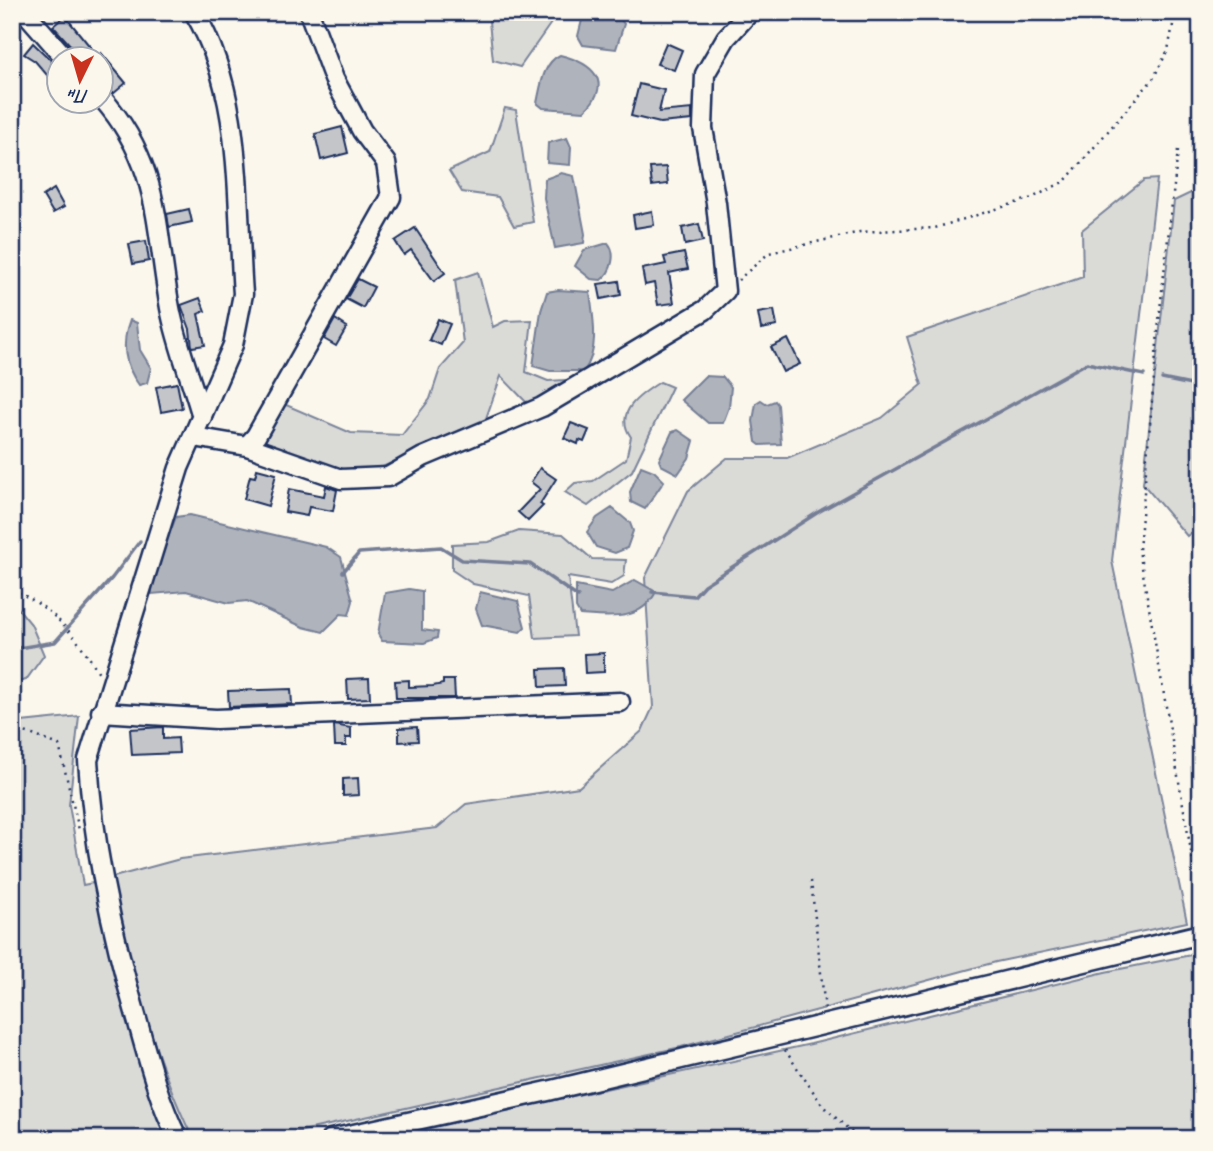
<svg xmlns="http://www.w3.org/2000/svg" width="1213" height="1151" viewBox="0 0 1213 1151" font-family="Caveat,sans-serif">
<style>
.green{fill:#dadad7;stroke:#7a849a;stroke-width:2}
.water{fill:#afb3bb;stroke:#747e96;stroke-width:2}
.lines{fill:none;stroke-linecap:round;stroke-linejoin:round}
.stream{stroke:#747e96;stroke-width:3.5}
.building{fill:#c3c5c9;stroke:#1b2f5e;stroke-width:2}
.minor-casing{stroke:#1b2f5e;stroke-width:23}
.path{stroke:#1b2f5e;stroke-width:2.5;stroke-dasharray:2 5;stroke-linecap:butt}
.minor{stroke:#fbf7ec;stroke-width:18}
</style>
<rect width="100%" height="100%" fill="#fbf7ec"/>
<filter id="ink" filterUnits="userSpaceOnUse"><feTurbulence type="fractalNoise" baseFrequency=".0143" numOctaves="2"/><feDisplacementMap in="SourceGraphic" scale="14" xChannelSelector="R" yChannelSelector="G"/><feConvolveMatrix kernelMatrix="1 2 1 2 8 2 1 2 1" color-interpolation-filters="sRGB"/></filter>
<g filter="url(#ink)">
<g class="green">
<polygon points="488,12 552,12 551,23 520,67 493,60"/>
<polygon points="505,108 516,110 533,222 514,226 498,197 462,192 449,171 490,152"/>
<path d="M1157 179 1112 561 1187 922 996 962 681 1047 266 1139H193C153 1056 130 968 110 878L180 859 437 828 466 804 579 787 642 731 653 707 645 578 688 491 727 458H787L882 418 922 385 907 337 1083 277 1082 230 1144 180Z"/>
<polygon points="1201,188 1201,525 1187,536 1143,484 1174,201"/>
<polygon points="478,272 493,327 505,321 532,320 526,372 548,381 583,379 528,404 501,376 485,421 378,469 340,473 264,443 284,404 351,433 402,435 430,399 440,369 463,343 455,280"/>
<path d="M660 382 672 387 632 471 588 506 565 492 575 483 593 481 626 459 631 437C613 412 641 394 660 382Z"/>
<polygon points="519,531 563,534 592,559 626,560 624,576 611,584 568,577 575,636 535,638 529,596 473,584 452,570 452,544 489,542"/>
<polygon points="12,601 31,624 44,655 26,680 12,683"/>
<polygon points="79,716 69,805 83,885 103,881 152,1102 169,1139 12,1139 12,723"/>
<polygon points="1201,953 1201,1139 376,1139 811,1044 1105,972"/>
</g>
<g class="water">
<polygon points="584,12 615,12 624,24 616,49 583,45 578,36"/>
<path d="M560 55C592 63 615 82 584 111L543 108 537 103C541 85 543 63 560 55Z"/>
<polygon points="567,138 571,147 570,165 547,163 548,143"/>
<polygon points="561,173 574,176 585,234 584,243 555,248 544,198 545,179"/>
<path d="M608 243C617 253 612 272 601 280L591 279 575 266 584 250Z"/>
<path d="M558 290 590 292C593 316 600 350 584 371H550L533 366 541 311 547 292Z"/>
<path d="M130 320 137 323 140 350 151 368 147 383 139 385C124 365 121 343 130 320Z"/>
<polygon points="705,376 723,377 731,387 729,407 723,423 708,423 681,400"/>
<polygon points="761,400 767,404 775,401 778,405 781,444 760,445 756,442 753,421 756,403"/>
<polygon points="678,430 694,441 689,458 678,474 661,465 659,460 672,432"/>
<polygon points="641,466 654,471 664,481 645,509 631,502 630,492"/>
<polygon points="612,508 630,523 633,531 627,548 615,553 596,547 587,532 597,518"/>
<polygon points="190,515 326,547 341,557 353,601 349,615 341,614 323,632 303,627 247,601 229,603 186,591 152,594 152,579 176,517"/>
<path d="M635 580 656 592C640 622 610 617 580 615L576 608V586L612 593Z"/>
<polygon points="409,589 422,591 422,630 438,632 437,638 424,643 382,641 378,634 385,593"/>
<polygon points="480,592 518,601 525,627 520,632 482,625 476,609"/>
</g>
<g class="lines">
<g class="stream">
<polyline points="1162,379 1201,387"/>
<polyline points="343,572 359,553 441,547 462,560 530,564 578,597"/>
<polyline points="652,592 694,596 704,585 820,511 1087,363 1144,375"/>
<polyline points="12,649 55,642 112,578 140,541"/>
</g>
</g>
<g class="building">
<polygon points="65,16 92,49 82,58 53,26"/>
<polygon points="33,43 60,69 60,90 35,61 24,54"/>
<polygon points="666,43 682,50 674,70 657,64"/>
<polygon points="102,54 126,83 113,94 102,87"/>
<polygon points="639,84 664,90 659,112 692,109 692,120 660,123 631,116"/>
<polygon points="342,127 348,153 321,160 315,134"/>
<polygon points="666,167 668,184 652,186 650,168"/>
<polygon points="54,189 64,207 53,213 43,196"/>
<polygon points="189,209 192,222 169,227 167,214"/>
<polygon points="652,211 654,225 635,228 633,215"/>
<polygon points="699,224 703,241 685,245 682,228"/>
<polygon points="415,228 445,273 434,281 411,250 404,255 395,241"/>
<polygon points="146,241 149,261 133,264 129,244"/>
<polygon points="684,253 688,269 669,273 674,303 658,305 654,283 645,285 642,269 666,264 664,257"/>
<polygon points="358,279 374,287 363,308 346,299"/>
<polygon points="619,281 621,295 601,299 598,284"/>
<polygon points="200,298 205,311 198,314 205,345 192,347 190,329 181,305"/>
<polygon points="774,310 777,326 761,329 758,313"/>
<polygon points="335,319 347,327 336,346 324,339"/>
<polygon points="438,319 450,324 441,345 429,340"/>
<polygon points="788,339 800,364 783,372 771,347"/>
<polygon points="177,383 182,408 161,412 156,387"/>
<polygon points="571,423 589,430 584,442 579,440 578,444 564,438"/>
<polygon points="540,468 556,479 540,504 543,506 528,521 518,512 540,489 531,482"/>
<polygon points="257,469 276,474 268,506 244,499 250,476 255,477"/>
<polygon points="326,486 337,490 333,511 309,507 307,516 285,512 289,489 324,496"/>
<polygon points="604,653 604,672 585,673 584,654"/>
<polygon points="564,668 565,686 540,687 539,669"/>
<polygon points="369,678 370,698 348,699 347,679"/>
<polygon points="409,680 409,687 433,686 443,684 443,680 454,680 455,698 396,698 395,681"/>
<polygon points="291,689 292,704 229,707 228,691"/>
<polygon points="334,725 351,728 351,738 346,738 346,746 335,746"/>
<polygon points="163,727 163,739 178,738 179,753 132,755 130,729"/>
<polygon points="417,727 418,741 399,742 399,728"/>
<polygon points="358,778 359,795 343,796 343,779"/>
</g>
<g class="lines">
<defs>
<g id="minor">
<polyline points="25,12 67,60"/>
<path d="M102 98C161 165 155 227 170 308 177 345 192 381 202 417"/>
<polyline points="194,437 247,446 341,479 388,477 423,457 542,407 705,310 725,291 716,203 703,128 705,74 726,38 750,12"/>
<polyline points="247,446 256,436 391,197 386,163 362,131 334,79 309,12"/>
<polyline points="101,712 216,719 620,702"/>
<path d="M178 1139C159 1101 149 1063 138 1023 113 937 93 849 88 760L179 468 233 345 243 294C236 200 244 95 194 12"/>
<polyline points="331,1139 548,1091 1201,934"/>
</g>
</defs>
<use href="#minor" class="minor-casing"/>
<g class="path">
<polyline points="1178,150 1160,309 1139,550 1201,909"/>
<polyline points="738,280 769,253 860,232 935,228 1032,198 1065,181 1153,79 1168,50 1174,20 1181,12"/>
<path d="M12 590C51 605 78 638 99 673"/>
<polyline points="12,734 25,732 59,745 79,830"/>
<polyline points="811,881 825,1010"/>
<polyline points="785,1050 823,1106 859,1139"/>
</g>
<use href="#minor" class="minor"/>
</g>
</g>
<rect width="1213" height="1151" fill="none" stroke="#fbf7ec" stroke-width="42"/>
<rect x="21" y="21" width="1171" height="1109" fill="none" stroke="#1b2f5e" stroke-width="2.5" filter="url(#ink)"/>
<g transform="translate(80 80) rotate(185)"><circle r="33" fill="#fbf7ec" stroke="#a1a7b3" stroke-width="2"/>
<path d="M0-5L12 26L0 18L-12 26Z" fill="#c8321e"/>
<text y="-10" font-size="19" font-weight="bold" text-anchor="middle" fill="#1b2f5e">Пн</text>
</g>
</svg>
